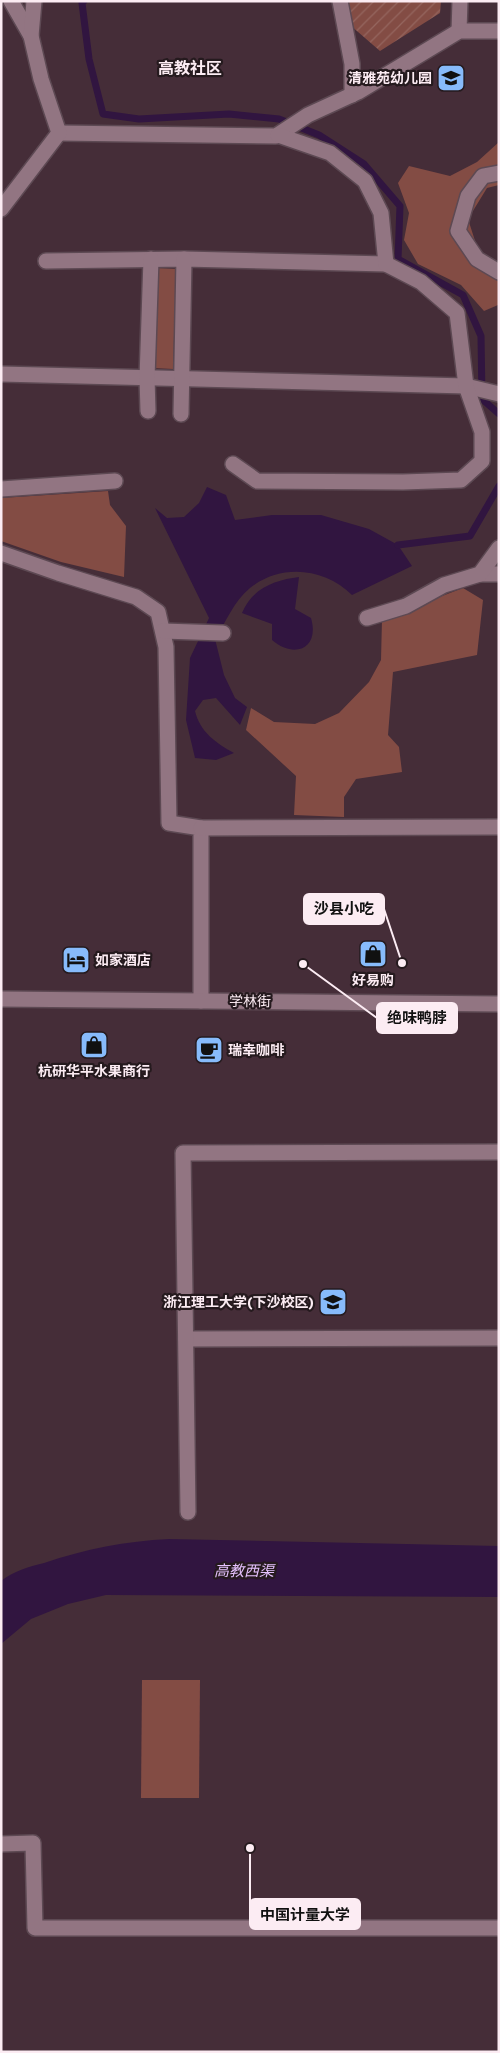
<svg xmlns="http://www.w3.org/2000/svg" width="500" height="2053" viewBox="0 0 500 2053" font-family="'Work Sans','Noto Sans SC',sans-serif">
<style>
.grass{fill:#834c44}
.garden{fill:url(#garden-furrows)}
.water{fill:#311540}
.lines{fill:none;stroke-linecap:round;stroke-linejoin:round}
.stream{stroke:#311540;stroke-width:7}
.street-casing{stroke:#5d4953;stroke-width:18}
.secondary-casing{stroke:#5d4953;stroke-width:18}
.street{stroke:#927582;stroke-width:15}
.secondary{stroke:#927582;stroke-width:15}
.labels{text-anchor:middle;stroke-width:4.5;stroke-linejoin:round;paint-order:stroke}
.poi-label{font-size:14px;font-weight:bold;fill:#fcecf3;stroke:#251a1e;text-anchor:end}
.street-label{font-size:14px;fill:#fcecf3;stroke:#251a1e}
.water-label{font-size:15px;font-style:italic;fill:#e5c1fd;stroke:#251a1e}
.quarter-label{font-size:16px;font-weight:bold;fill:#fcecf3;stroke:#251a1e}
.leader{fill:none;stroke:#fcecf3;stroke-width:2}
.callout-dot{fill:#fcecf3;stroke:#251a1e;stroke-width:2}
.callout{fill:#fcecf3;stroke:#fcecf3;stroke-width:2}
.callout-label{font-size:15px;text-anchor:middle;font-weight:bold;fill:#111}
</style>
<defs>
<pattern id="garden-furrows" width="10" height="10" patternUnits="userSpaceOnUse" patternTransform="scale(1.25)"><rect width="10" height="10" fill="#834c44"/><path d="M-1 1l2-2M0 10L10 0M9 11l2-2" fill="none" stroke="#95665f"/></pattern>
</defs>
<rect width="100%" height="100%" fill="#452d38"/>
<g class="grass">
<polygon points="499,142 499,185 487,188 468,219 477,247 499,279 498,305 484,311 461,285 418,264 404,240 409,213 398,183 409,166 450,176 477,162"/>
<polygon points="157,268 176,269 173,369 153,368"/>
<polygon points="108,491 110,505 126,526 124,577 61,562 1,541 1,498"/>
<polygon points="463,588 483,600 477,655 393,672 388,735 399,747 402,772 356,779 344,797 344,817 294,815 296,776 246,730 251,708 274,722 315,724 339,713 369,682 381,660 382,619"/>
<polygon points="142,1680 200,1680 199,1798 141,1798"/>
</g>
<polygon class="garden" points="342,1 441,1 440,13 380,51 350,25"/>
<g class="water">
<path d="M207 487 226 495 235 520 272 515H321L369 529 398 545 412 566 352 595C325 568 281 563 250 588 234 601 226 622 215 639L224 675 235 698 247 707 240 725 216 698 203 700 195 711C200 732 216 743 234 753L216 760 195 758 186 720 190 658 209 618 155 508 167 518 184 517 199 503Z"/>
<path d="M299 577 295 609 311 618C320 649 294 659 272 640V624L242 613C252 588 275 580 299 577Z"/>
<path d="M169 1539 499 1546V1597L106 1595 68 1604 31 1619 1 1644V1581C14 1571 28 1567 44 1563 85 1549 126 1541 169 1539Z"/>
</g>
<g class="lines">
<g class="stream">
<polyline points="84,1 82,3 89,59 103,114 139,119 229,114 279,119 319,135 364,164 400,206 398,259 463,295 481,336 482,399 499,414"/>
<polyline points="398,545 470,536 499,486"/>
</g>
<defs>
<g id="street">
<polyline points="11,1 31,36"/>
<polyline points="340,1 352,64 352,95"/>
<polyline points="459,31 460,1"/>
<polyline points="59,133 276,136 308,115 358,92 459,31 499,31"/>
<polyline points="499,173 483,176 468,196 458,231 477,259 499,272"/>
<polyline points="1,209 59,133 41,79 31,36 34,1"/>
<polyline points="46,261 184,259 386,264"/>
<polyline points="1,374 466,386 499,394"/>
<polyline points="148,411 147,378 151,259"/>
<polyline points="181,414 184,259"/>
<polyline points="233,464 257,481 403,482 461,480 482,461 482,432 466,386 457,313 421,282 386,264 381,213 365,181 330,153 278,135"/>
<polyline points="1,489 115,481"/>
<polyline points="1,553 58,573 136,597 158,612 166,647 169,823 201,828 201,1001"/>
<polyline points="480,574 499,574"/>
<polyline points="367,618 406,606 444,585 480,574 499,548"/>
<polyline points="163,631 223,633"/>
<polyline points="201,828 499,827"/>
<polyline points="186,1339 499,1338"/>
<polyline points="188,1512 183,1153 499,1152"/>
<polyline points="1,1844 33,1843 35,1928 499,1928"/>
</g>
<polyline id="secondary" points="1,999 499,1004"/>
</defs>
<use href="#street" class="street-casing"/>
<use href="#secondary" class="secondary-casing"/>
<use href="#street" class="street"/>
<use href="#secondary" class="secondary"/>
</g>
<defs>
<symbol id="school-square" viewBox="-11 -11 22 22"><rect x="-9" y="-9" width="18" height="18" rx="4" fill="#87bbfb" stroke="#251a1e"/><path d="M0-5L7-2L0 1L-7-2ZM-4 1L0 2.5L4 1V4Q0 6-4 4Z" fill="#111"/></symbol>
<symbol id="shop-square" viewBox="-11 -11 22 22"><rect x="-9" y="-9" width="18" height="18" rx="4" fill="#87bbfb" stroke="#251a1e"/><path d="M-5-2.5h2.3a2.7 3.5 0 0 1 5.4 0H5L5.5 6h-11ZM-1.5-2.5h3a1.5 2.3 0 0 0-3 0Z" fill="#111"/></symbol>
<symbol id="hotel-square" viewBox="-11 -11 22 22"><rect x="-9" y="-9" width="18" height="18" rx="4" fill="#87bbfb" stroke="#251a1e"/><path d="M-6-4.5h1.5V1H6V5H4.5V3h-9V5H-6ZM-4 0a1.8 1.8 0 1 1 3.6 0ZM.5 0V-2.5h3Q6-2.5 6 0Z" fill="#111"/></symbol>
<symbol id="cafe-square" viewBox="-11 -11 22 22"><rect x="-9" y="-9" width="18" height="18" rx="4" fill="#87bbfb" stroke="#251a1e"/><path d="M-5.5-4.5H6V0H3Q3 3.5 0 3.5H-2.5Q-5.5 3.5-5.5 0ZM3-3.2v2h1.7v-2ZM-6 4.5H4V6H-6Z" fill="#111"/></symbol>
<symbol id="university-square" viewBox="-11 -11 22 22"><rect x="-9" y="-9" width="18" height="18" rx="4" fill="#87bbfb" stroke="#251a1e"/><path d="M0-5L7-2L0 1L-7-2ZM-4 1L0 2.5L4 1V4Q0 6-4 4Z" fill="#111"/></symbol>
</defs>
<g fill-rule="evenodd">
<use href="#school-square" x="435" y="62" width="32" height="32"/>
<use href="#shop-square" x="357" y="938" width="32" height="32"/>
<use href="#hotel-square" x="60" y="944" width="32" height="32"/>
<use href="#shop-square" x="78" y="1029" width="32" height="32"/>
<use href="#cafe-square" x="193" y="1034" width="32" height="32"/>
<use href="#university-square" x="317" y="1286" width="32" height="32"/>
</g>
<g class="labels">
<g class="poi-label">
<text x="432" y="83">清雅苑幼儿园</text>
<text x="95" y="965" text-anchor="start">如家酒店</text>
<text x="373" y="985" text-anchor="middle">好易购</text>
<text x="228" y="1055" text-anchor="start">瑞幸咖啡</text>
<text x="94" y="1076" text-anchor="middle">杭研华平水果商行</text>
<text x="314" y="1307">浙江理工大学(下沙校区)</text>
</g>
<g class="street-label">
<text transform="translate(250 1001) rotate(1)" y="5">学林街</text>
</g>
<g class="water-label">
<text x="244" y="1576">高教西渠</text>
</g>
<g class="quarter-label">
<text x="190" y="74">高教社区</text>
</g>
</g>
<path class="leader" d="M402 963L384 909M303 964L377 1018M250 1848L250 1914"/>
<g class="callout-dot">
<circle cx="402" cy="963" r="5"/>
<circle cx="303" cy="964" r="5"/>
<circle cx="250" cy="1848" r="5"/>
</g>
<g class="callout">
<rect x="304" y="894" width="80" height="30" rx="5"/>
<rect x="377" y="1003" width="80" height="30" rx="5"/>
<rect x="250" y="1899" width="110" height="30" rx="5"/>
</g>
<g class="callout-label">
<text x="344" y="914">沙县小吃</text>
<text x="417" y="1023">绝味鸭脖</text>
<text x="305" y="1920">中国计量大学</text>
</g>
<rect width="500" height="2053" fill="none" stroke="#fcecf3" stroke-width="5"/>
</svg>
